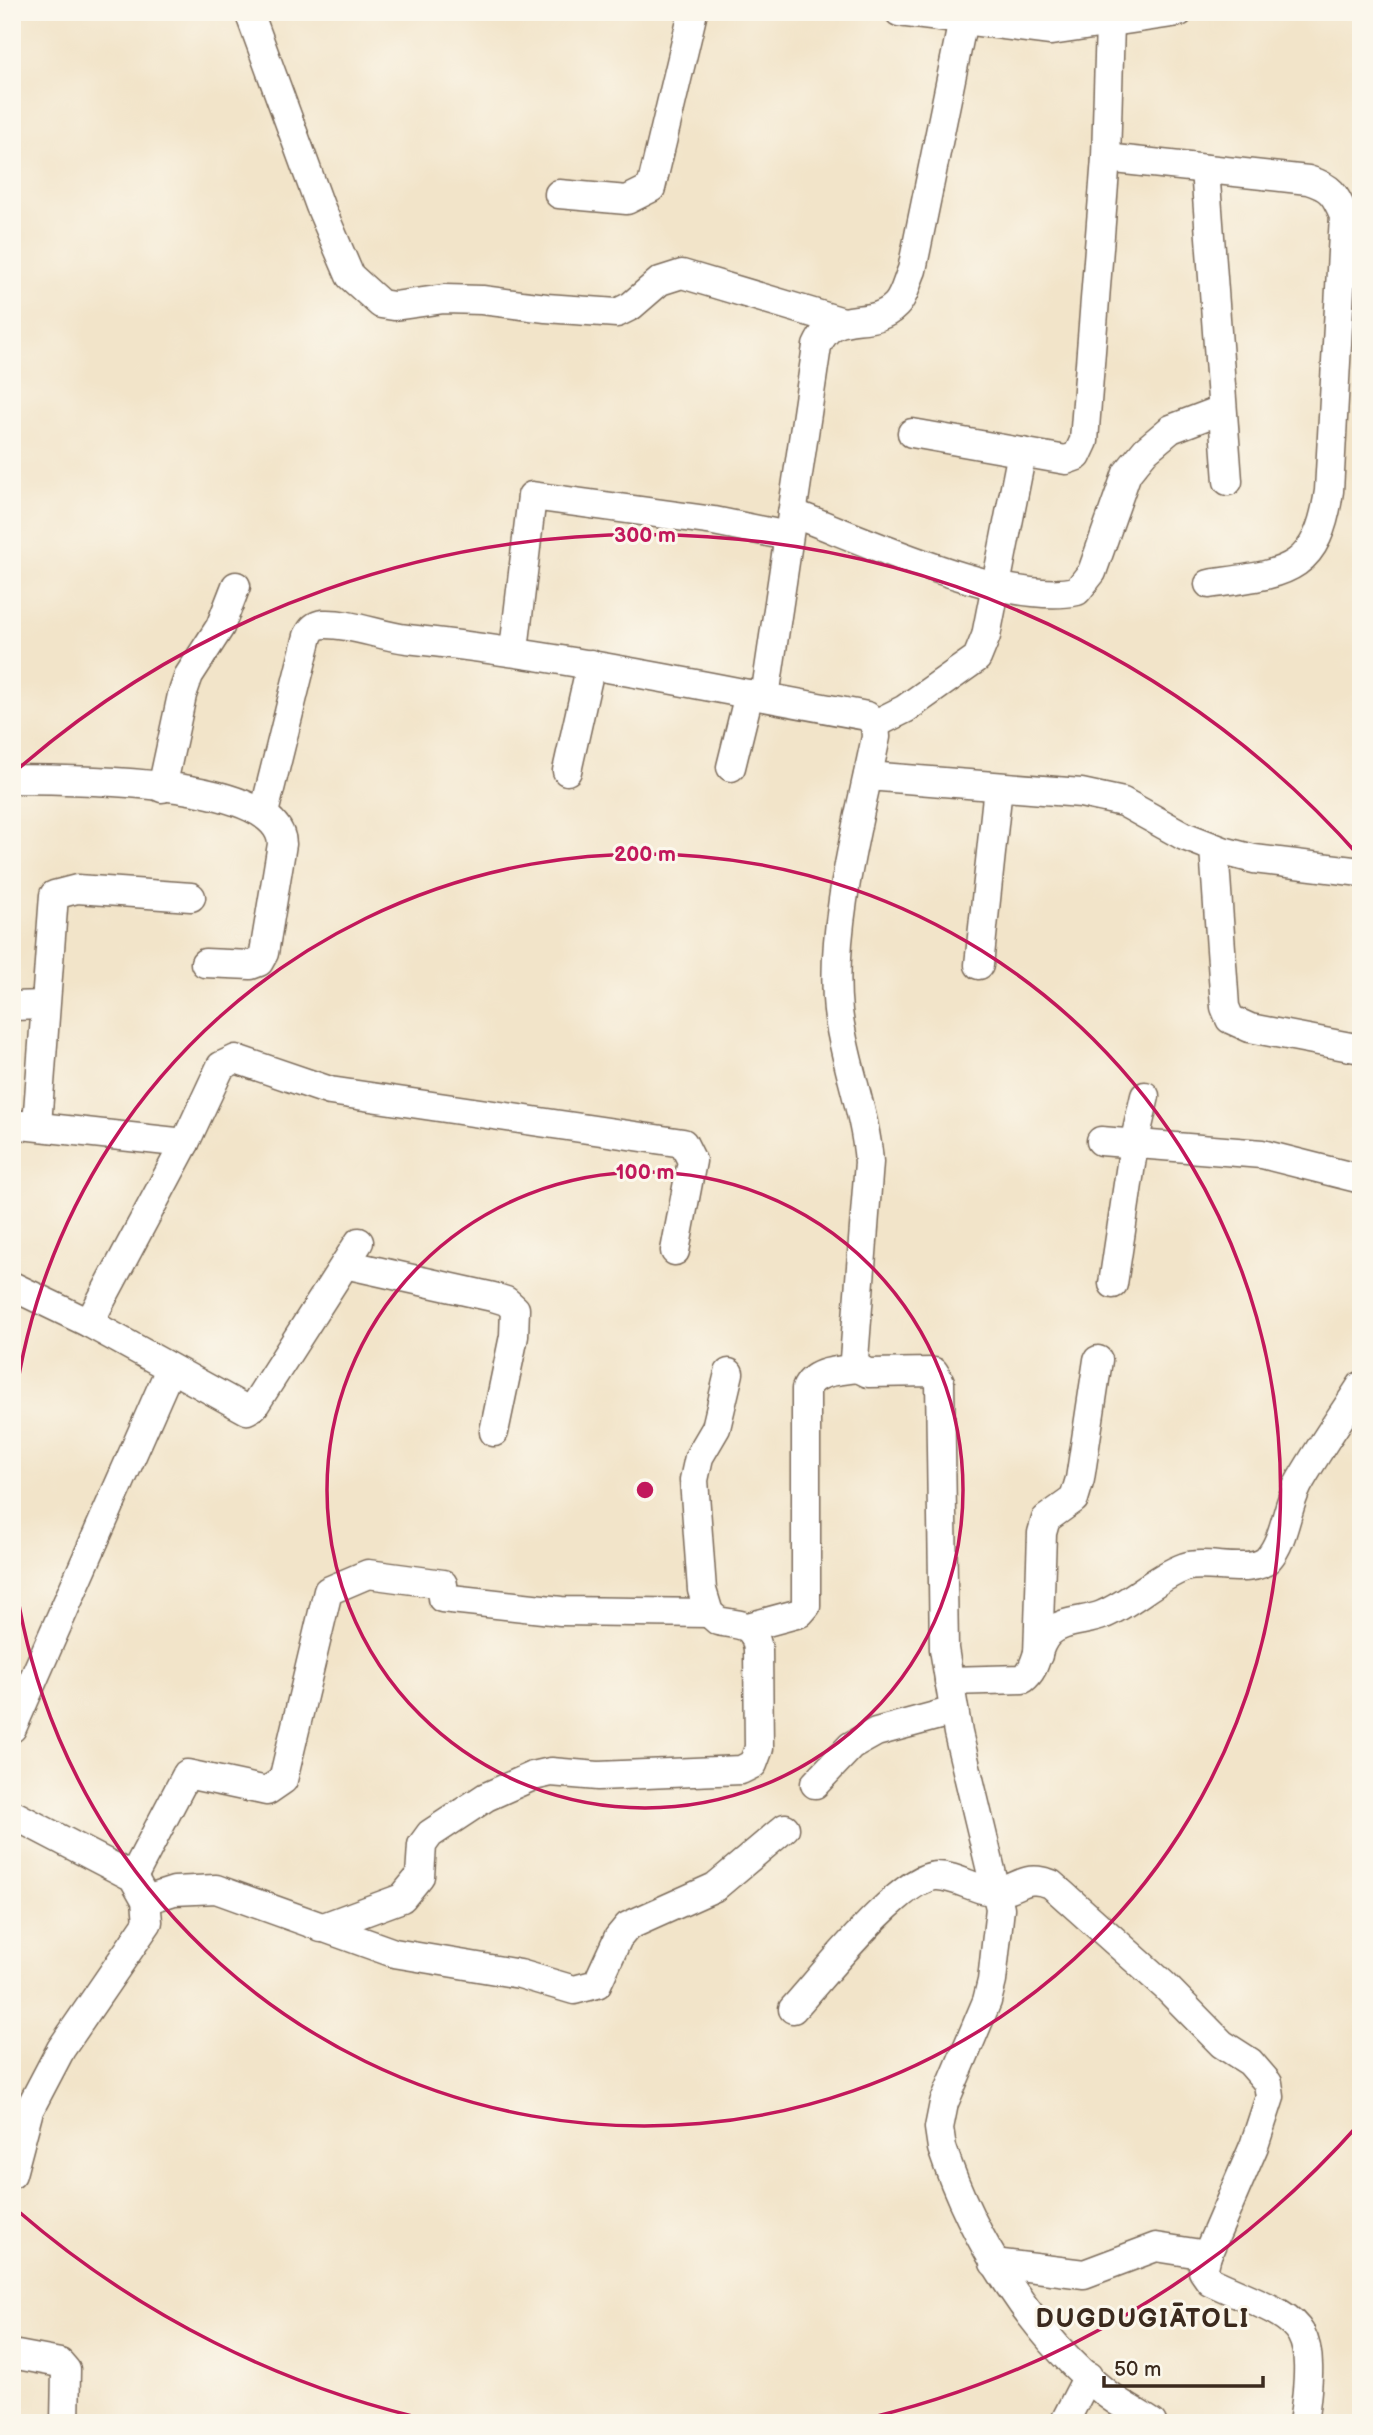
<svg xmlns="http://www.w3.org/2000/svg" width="1373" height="2435" viewBox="0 0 1373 2435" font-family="'Balsamiq Sans',sans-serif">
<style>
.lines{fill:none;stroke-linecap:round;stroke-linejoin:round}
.minor-casing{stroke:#7b6b5a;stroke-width:31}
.minor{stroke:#fff;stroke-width:28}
.ring{fill:none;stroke:#c2185b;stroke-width:3.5}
.labels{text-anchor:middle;stroke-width:6;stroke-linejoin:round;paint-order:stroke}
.district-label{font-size:26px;font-weight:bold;letter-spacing:2px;fill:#3b2a1e;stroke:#fbf7ec}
.centre{fill:#c2185b;stroke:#fbf7ec;stroke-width:3.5}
.ring-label{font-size:21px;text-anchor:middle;font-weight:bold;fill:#c2185b;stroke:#fbf7ec;stroke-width:6;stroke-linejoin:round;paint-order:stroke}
</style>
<rect width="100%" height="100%" fill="#fbf7ec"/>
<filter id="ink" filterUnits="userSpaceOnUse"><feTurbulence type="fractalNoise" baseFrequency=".0143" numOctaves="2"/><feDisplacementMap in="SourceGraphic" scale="14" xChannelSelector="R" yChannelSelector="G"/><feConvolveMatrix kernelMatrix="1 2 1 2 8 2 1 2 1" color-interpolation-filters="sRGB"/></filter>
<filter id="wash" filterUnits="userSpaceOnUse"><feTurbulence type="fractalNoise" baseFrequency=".00686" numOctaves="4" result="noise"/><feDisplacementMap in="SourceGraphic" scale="28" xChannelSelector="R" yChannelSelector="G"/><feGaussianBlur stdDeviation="1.57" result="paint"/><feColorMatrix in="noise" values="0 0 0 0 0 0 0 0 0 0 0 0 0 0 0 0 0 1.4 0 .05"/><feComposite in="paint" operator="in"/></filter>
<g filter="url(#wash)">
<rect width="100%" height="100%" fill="#f2e4c9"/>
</g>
<g filter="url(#ink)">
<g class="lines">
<defs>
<g id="minor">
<polyline points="249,12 320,206 350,276 381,304 394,306 444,299 482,300 546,308 617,313 631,306 660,281 682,274 840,321"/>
<polyline points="899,12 1051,31 1179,12"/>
<path d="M1106 158 1308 180C1331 187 1335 194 1344 215L1329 491C1317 575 1284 573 1209 584"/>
<polyline points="1205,169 1228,481"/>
<polyline points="559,194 627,200 651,188 693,12"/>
<polyline points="912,433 1066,460 1077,456 1084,441 1106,158 1110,23"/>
<path d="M792 513C862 539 1006 607 1077 591L1092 572 1127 473 1146 450 1171 429 1221 410"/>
<polyline points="514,650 532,496 714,521 788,536"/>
<path d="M765 697 817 346C835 305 870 332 896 305 904 297 907 281 912 270L963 20"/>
<polyline points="875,724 905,709 977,658 986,636 1022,452"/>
<polyline points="731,767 749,694"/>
<polyline points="567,771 591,664"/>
<polyline points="868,776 1081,793 1123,802 1184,836 1223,851 1254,859 1361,872"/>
<path d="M12 779C62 780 280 776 282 844L264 953 259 962 251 965 205 963"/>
<polyline points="162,788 182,695 189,675 220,627 236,586"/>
<path d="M264 813 308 636C312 628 315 625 324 624 351 623 380 636 407 639 563 655 714 689 867 716L875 724 876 737C859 820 829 928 838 1011 844 1062 865 1110 869 1162L854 1359 858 1368 868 1373 934 1372 940 1382 944 1649 958 1733 1000 1908 992 1981 987 2001 944 2103 939 2128 942 2148C972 2238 1032 2335 1107 2394 1121 2405 1137 2413 1152 2423"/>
<polyline points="1214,848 1225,1007 1230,1019 1250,1028 1361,1049"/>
<polyline points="979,965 998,787"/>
<polyline points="12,1006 45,1005"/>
<polyline points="12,1124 185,1143"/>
<polyline points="37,1125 54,895 77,889 191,897"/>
<polyline points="1101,1141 1262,1154 1361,1179"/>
<polyline points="345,1264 493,1297 506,1301 515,1309 514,1336 494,1432"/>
<polyline points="1113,1284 1134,1144 1145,1096"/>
<polyline points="12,1286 89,1323 247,1410 254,1406 359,1242"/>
<polyline points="89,1323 185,1143 221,1066 236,1059 330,1091 683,1143 692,1161 675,1251"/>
<polyline points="442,1598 561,1611 709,1613"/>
<path d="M748 1627 800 1613 806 1606V1389C814 1370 840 1371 858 1368"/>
<polyline points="1038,1655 1042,1533 1046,1519 1074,1499 1080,1479 1098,1360"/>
<path d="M949 1681 1023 1679C1039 1667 1035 1647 1048 1634 1061 1620 1085 1622 1102 1615 1132 1603 1155 1578 1185 1567 1207 1560 1252 1576 1268 1559 1285 1540 1286 1508 1298 1485 1317 1451 1340 1419 1361 1386"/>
<polyline points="12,1728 170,1369"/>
<polyline points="815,1784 851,1746 876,1732 954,1711"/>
<polyline points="12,1814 133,1877 146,1900 148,1922 61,2049 29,2110 12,2174"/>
<polyline points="133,1877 187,1774 267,1791 283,1780 328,1591 368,1574 443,1584"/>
<polyline points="146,1900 174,1891 216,1889 394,1953 520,1974 574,1990 597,1984 618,1938 628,1926 715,1887 785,1828"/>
<path d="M321 1928 402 1898 420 1876 422 1845 430 1834 486 1797 533 1776 551 1772 598 1776 741 1770 753 1764 759 1748 758 1649C753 1622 742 1626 718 1621L709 1613 702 1590 694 1480 699 1457 716 1428 729 1373"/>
<path d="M793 2009C819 1981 901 1875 937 1876 957 1876 976 1891 995 1891 1018 1891 1023 1873 1051 1884L1165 1986 1222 2044 1250 2062 1268 2083 1270 2097 1254 2146 1207 2255 1203 2271 1210 2281C1300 2323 1319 2314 1303 2423"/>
<polyline points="994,2263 1084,2274 1156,2247 1207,2255"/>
<polyline points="12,2354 60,2363 66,2370 65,2423"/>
<polyline points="1064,2423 1088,2376"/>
</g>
</defs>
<use href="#minor" class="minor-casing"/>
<use href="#minor" class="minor"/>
</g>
</g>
<g class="ring">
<circle cx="645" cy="1490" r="318"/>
<path d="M12 1424A636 636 0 1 1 12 1556"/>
<path d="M1360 2123A955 955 0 0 1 852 2422M438 2422A955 955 0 0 1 18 2211M18 769A955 955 0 0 1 1360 857"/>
</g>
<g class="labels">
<g class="district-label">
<text x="1143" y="2327">DUGDUGIĀTOLI</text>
</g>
</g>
<circle cx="645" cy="1490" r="10" class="centre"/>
<g class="ring-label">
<text x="645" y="542">300 m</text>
<text x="645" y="861">200 m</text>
<text x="645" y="1179">100 m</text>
</g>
<rect width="1373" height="2435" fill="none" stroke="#fbf7ec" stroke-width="42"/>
<path d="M1104 2376v10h159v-10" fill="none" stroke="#3b2a1e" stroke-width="3.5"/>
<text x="1114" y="2376" font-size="21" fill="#3b2a1e" stroke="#fbf7ec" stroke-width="5" paint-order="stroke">50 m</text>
</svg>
